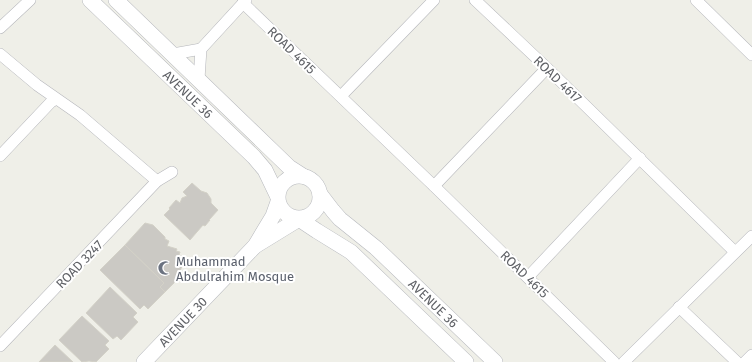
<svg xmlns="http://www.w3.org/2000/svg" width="752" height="362" viewBox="0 0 752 362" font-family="'Fira Sans',sans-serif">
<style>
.building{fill:#cbc9c4;stroke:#d3d1c7}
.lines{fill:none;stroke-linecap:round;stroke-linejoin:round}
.street-casing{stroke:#b5b6bb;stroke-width:12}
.secondary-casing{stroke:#b6b8bd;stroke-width:16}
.street{stroke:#fff;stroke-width:11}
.secondary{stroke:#fff;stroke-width:15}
.labels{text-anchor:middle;stroke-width:4;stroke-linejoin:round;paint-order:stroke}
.street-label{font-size:13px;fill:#5f6166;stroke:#fff}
.worship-label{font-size:13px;fill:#5b616d;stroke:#fff;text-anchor:start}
</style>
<rect width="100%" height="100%" fill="#efefe8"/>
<g class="building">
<polygon points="192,183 201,191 207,193 211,199 211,203 218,210 209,220 210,220 205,226 203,225 190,240 164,215 170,209 169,208 176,200 180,203 182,198 187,196 183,192"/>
<polygon points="145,223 153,225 165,237 165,239 169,241 167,246 177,249 176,251 180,252 179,255 185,257 177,280 165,292 160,287 164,283 125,245"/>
<polygon points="125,245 164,283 160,287 165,292 148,309 144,305 140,309 100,270"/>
<polygon points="110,287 137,313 133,317 138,322 121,340 117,336 113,339 86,313"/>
<polygon points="82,316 109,341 105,345 109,349 96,362 89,361 82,362 59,340"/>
<polygon points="55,345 73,362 39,362"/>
</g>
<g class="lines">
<defs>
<g id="street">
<polyline points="475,0 547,68 735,252"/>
<polyline points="696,0 752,55"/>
<polyline points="243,3 434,186 614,362"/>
<polyline points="0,28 30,0"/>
<polyline points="0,54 37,85 80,115 157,181"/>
<polyline points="173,54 201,49"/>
<polyline points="199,79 201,49 246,0"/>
<polyline points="341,96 434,0"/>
<polyline points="0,156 51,102 56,99"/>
<polyline points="434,186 547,68"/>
<polyline points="528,277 640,158"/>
<polyline points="679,307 737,362"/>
<polyline points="0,346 157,181 172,172"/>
<polyline points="624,362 752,236"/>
<polyline points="745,362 752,355"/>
</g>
<g id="secondary">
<path id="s1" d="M90 0 254 157 265 170 277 195"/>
<polyline points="116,0 289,167 303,176"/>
<circle cx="299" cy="197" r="21"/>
<path id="s2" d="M320 194 333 211 340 219 376 248 495 362"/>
<polyline points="255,246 299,219 317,231 351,252 466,362"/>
<path id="s3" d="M144 362 255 246 273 216 278 202"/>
</g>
</defs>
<use href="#street" class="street-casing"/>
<use href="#secondary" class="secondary-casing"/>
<use href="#street" class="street"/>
<use href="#secondary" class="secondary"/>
</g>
<defs>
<symbol id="mosque-bare" viewBox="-9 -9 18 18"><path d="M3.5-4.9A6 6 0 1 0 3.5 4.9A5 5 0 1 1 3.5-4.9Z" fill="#6b7280" stroke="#fff" stroke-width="2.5" paint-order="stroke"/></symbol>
</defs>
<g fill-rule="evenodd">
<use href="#mosque-bare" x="155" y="258" width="20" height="20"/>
</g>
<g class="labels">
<g class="street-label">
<text transform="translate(292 50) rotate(44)" y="5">ROAD 4615</text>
<text transform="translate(558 79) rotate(44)" y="5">ROAD 4617</text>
<text dy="5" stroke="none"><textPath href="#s1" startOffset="136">AVENUE 36</textPath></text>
<text transform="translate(79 264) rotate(-46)" y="5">ROAD 3247</text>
<text transform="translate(525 274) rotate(44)" y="5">ROAD 4615</text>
<text dy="5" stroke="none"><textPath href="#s2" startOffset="158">AVENUE 36</textPath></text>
<text dy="5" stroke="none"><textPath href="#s3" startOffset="56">AVENUE 30</textPath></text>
</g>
<g class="worship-label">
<text x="176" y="266">Muhammad<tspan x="176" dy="15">Abdulrahim Mosque</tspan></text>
</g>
</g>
</svg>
